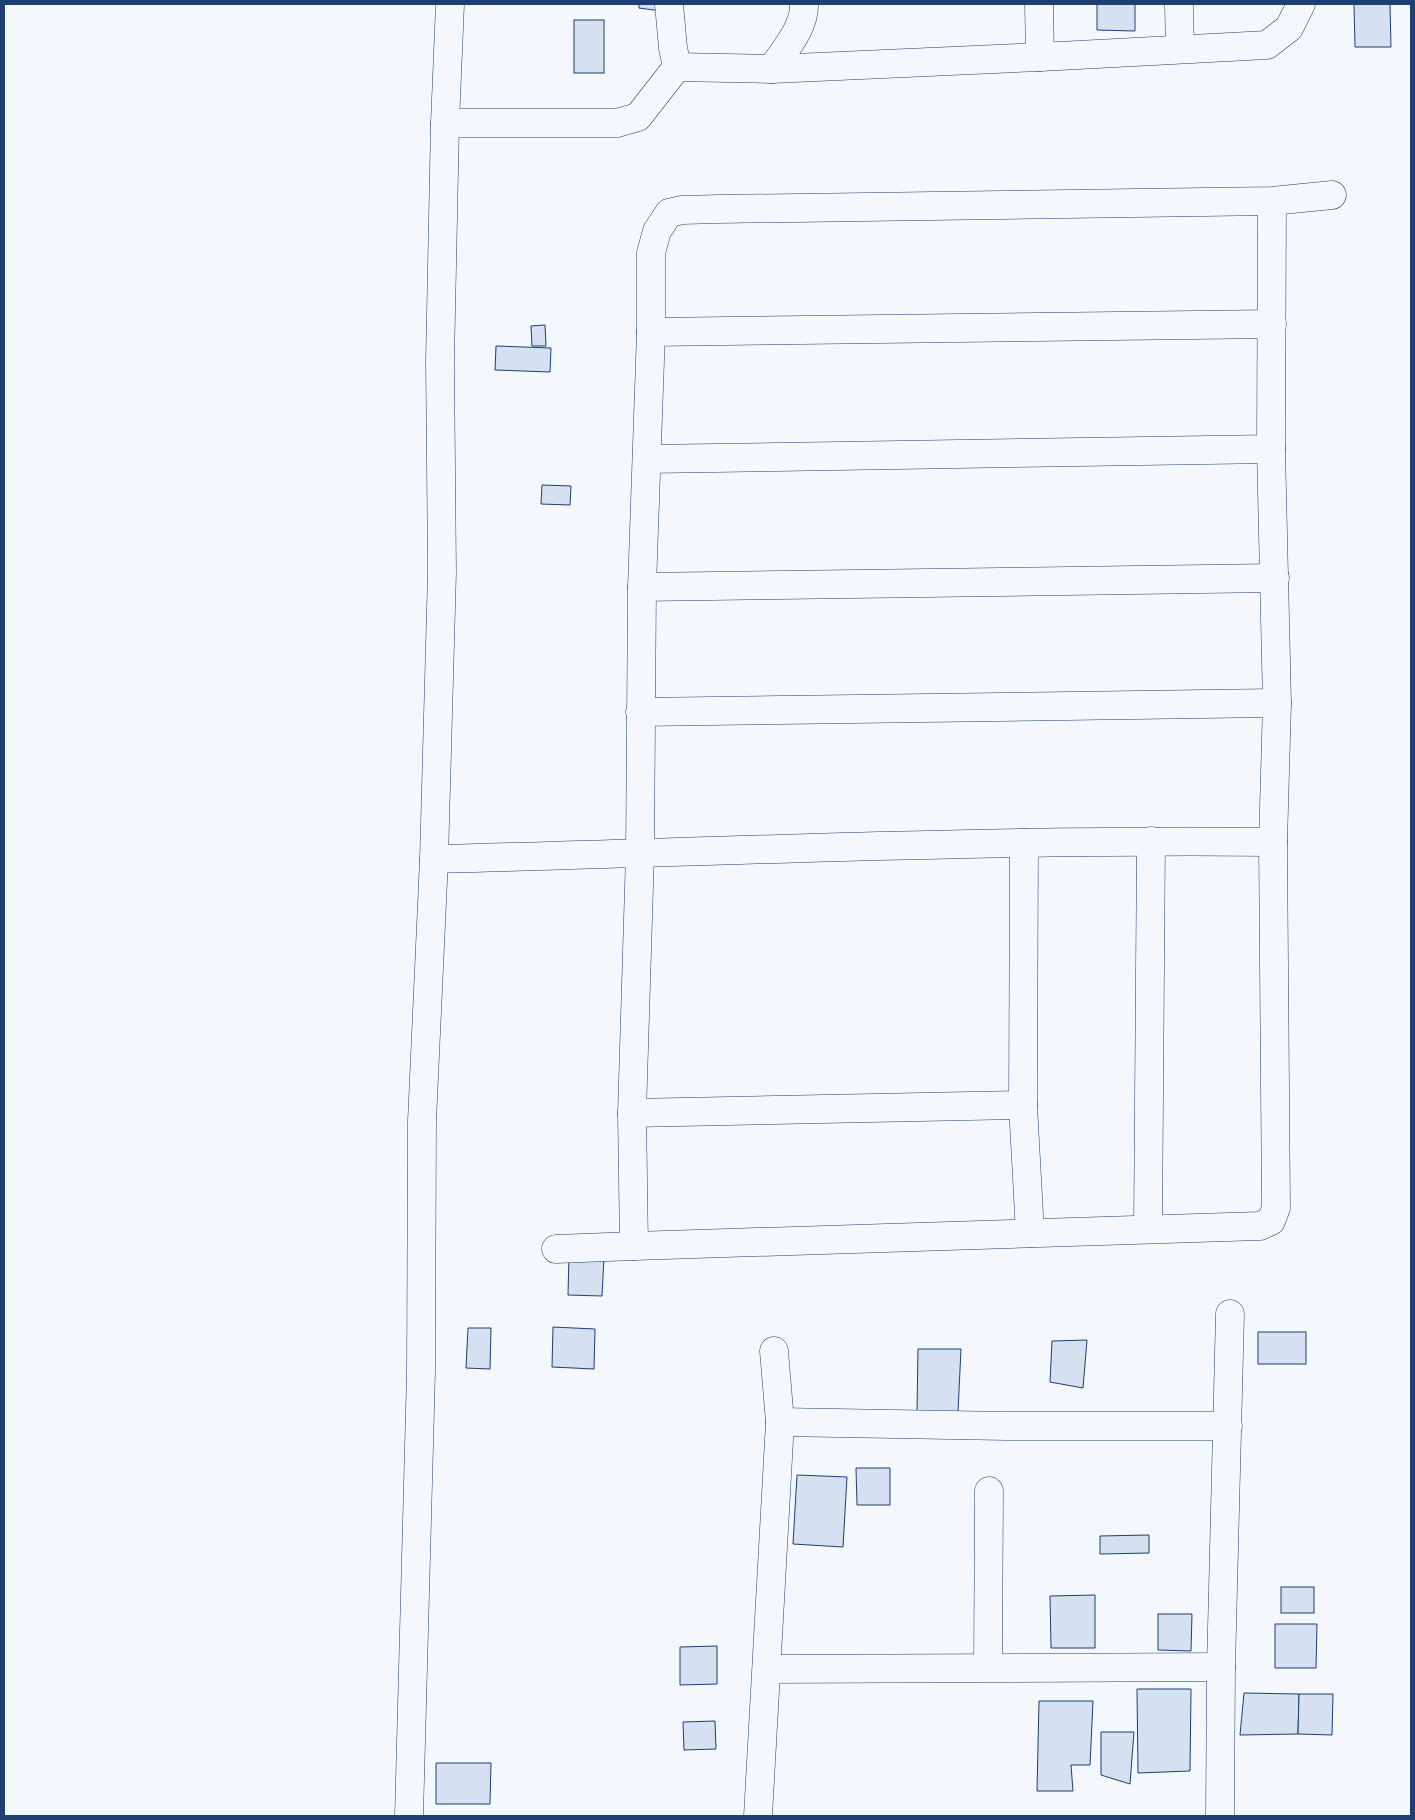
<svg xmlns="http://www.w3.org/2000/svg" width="1415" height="1820" viewBox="0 0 1415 1820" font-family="'Alegreya Sans',sans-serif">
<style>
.building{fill:#d5e0f0;stroke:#1d3f73}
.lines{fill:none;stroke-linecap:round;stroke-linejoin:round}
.minor-casing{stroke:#1d3f73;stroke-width:29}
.minor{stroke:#f4f7fb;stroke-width:28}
</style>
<rect width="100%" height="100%" fill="#f4f7fb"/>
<g class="building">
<polygon points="639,4 662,4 661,11 639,8"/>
<polygon points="1097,4 1135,4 1135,31 1097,30"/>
<polygon points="1354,4 1390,4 1391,47 1355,47"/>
<rect x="574" y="20" width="30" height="53"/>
<polygon points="545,325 546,346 532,346 531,326"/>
<polygon points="496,346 551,348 550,372 495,370"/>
<polygon points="542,485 571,486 570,505 541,504"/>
<polygon points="569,1256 604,1258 602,1296 568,1295"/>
<polygon points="553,1327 595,1329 594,1369 552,1367"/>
<polygon points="468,1328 491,1328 490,1369 466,1368"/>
<rect x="1258" y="1332" width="48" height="32"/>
<polygon points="1087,1340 1083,1388 1050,1382 1052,1341"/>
<polygon points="918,1349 961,1349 958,1412 917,1413"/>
<polygon points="856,1468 890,1468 890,1505 857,1505"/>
<polygon points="797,1475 847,1477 843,1547 793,1544"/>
<polygon points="1149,1535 1149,1553 1100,1554 1100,1536"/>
<rect x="1281" y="1587" width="33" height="26"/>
<polygon points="1095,1595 1095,1648 1051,1648 1050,1596"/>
<polygon points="1158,1614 1192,1614 1191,1651 1158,1650"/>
<polygon points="1275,1624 1317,1624 1316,1668 1275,1668"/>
<polygon points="717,1646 717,1684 680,1685 680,1647"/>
<polygon points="1137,1689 1191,1689 1190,1771 1138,1773"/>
<polygon points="1244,1693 1299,1694 1298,1734 1240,1735"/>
<polygon points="1299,1694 1333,1694 1332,1735 1298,1734"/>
<polygon points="1039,1701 1093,1701 1090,1765 1071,1765 1073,1791 1037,1791"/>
<polygon points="715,1721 716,1749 684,1750 683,1722"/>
<polygon points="1101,1732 1134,1732 1130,1784 1101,1775"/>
<polygon points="436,1763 491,1763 490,1804 436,1804"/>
</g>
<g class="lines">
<defs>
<g id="minor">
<polyline points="1039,4 1040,57"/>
<polyline points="1179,4 1180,49"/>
<polyline points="677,67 772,69 1040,57 1267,45 1289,28 1301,4"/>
<path d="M772 69C784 50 805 28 804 4"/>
<polyline points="445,123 617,123 638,117 677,67 673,48 669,4"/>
<polyline points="1272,201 1271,449 1277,703 1273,842 1276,1208 1271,1221 1260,1226 634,1246 632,1113 640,854 642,587 651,332 651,253 657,231 669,213 682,210 719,209 1272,201 1332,195"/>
<polyline points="651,332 1272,324"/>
<polyline points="648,459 1271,449"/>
<polyline points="642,587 1275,578"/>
<polyline points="640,712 1277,703"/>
<polyline points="1024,843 1023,1105 1030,1233"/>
<path d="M434 859C714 852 994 839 1273 842"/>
<polyline points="632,1113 1023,1105"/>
<polyline points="1148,1229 1151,841"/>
<polyline points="556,1249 634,1246"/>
<polyline points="780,1422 1006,1426 1228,1426"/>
<polyline points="988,1667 989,1491"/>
<polyline points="767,1669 1221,1667"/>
<polyline points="409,1816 421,1372 422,1121 434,859 442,572 440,361 445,123 450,4"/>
<polyline points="758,1816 780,1422 774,1351"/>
<polyline points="1220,1816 1221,1667 1230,1314"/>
</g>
</defs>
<use href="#minor" class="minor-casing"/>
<use href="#minor" class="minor"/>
</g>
<rect width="1415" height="1820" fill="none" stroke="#1d3f73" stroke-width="10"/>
</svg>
